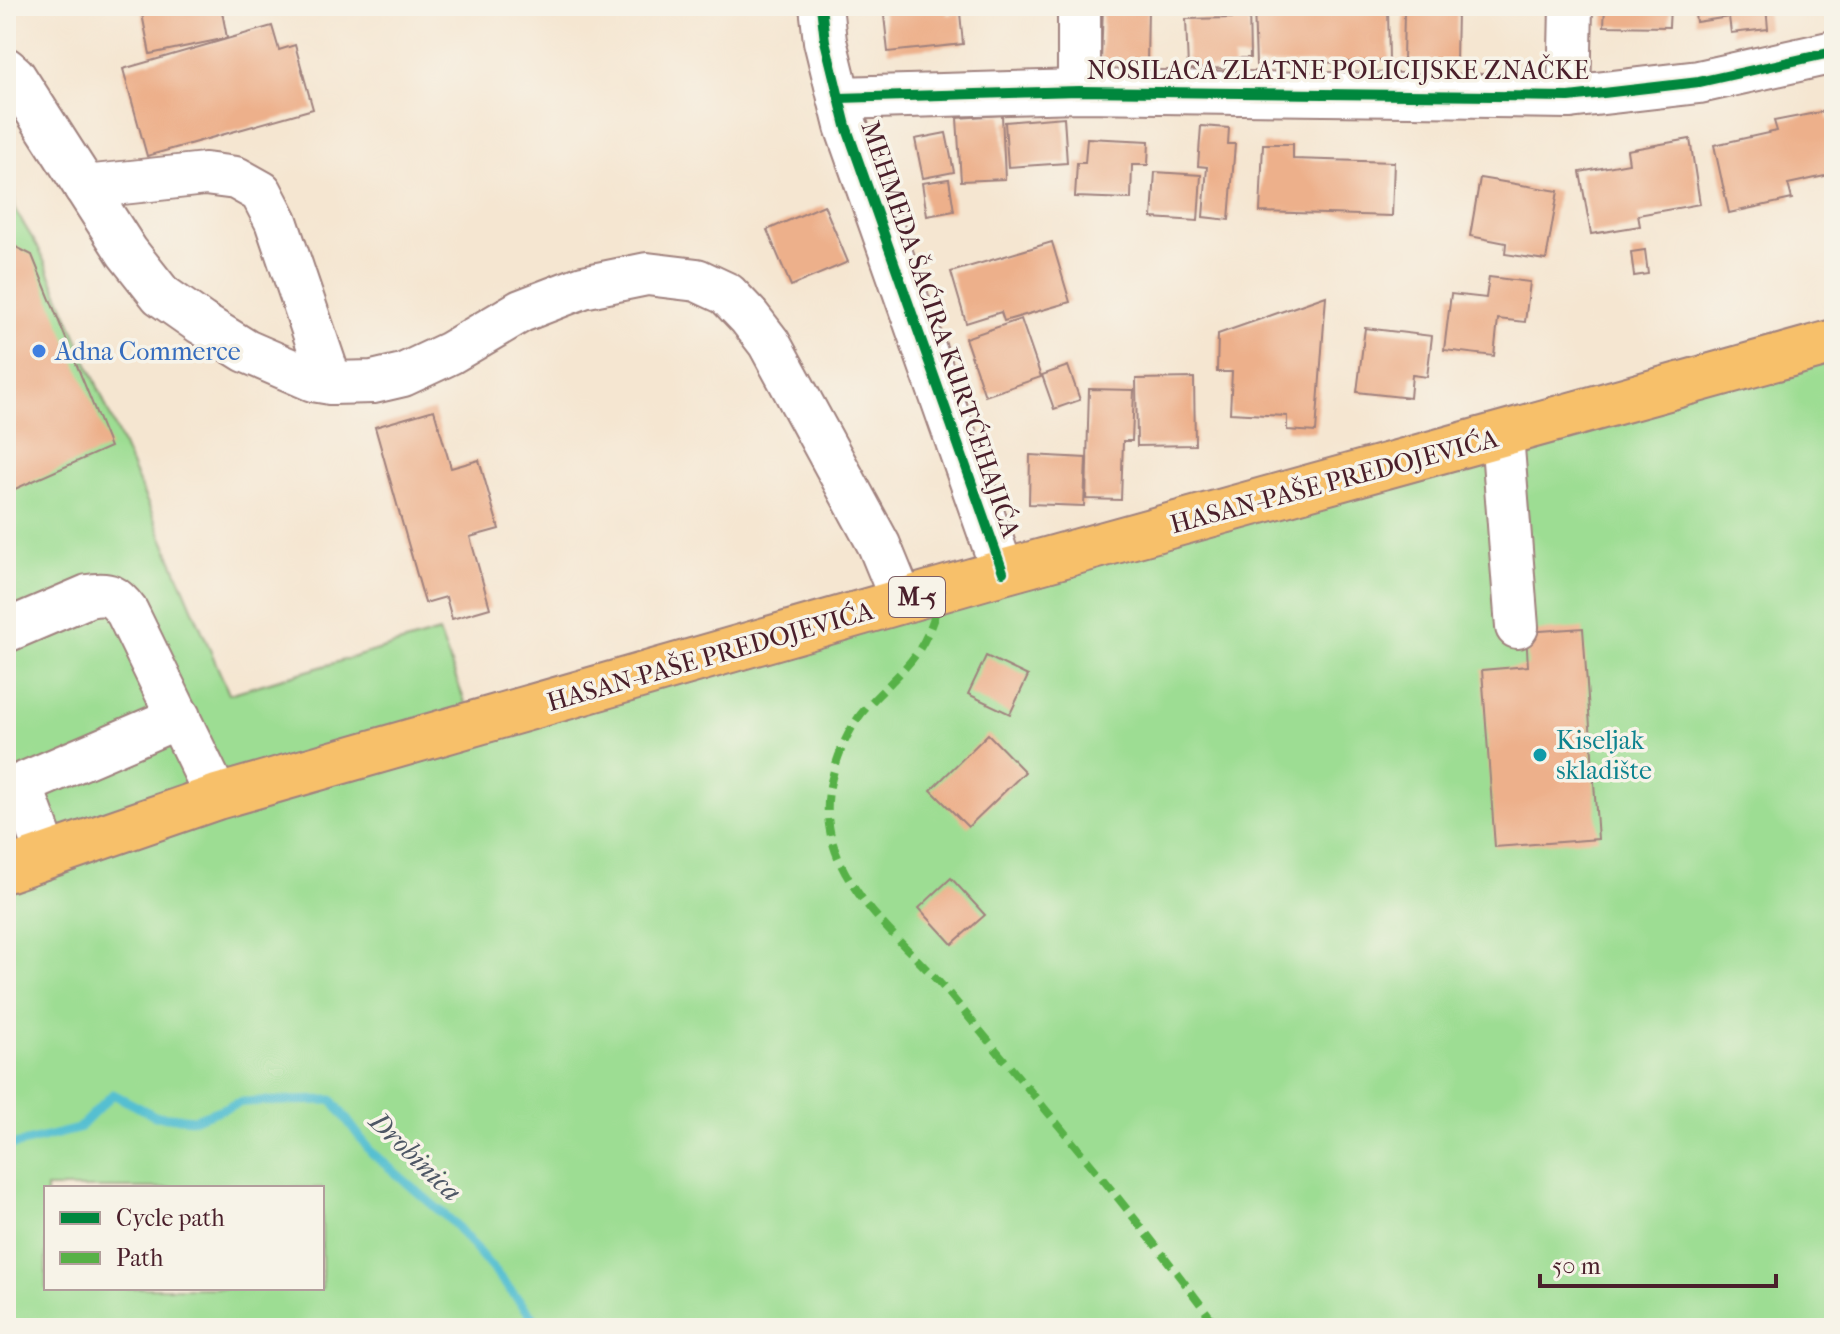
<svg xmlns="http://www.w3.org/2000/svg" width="1840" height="1334" viewBox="0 0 1840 1334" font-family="'IM FELL French Canon',serif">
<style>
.green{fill:#9ddd93;stroke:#747e5f;stroke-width:2;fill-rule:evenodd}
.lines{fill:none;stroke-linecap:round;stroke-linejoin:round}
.stream{stroke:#55bfd1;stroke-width:9}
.building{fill:#edb08b}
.minor-casing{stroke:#a0827e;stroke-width:46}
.major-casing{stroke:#a0827e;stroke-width:48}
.minor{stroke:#fff;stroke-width:42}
.major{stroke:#f7c06b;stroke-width:44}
.quiet{stroke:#57b146;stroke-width:8;stroke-dasharray:16 8;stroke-linecap:butt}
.cycleway-casing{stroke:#f7f3e8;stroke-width:15}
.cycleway{stroke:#00873e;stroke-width:10}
.shop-dot{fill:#3f7fe0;stroke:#f7f3e8;stroke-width:3}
.culture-dot{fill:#0f9aa8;stroke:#f7f3e8;stroke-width:3}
.labels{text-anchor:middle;stroke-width:7;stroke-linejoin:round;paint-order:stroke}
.shield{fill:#f7f3e8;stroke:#7e5f64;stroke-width:2}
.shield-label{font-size:24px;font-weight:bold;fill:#4a1f2b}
.street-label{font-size:26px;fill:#4a1f2b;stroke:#f7f3e8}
.shop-label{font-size:26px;fill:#366cbe;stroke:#f7f3e8;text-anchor:start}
.culture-label{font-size:26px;fill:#0d838f;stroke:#f7f3e8;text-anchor:start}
.water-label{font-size:28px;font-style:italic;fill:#4e5765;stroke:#f7f3e8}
</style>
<rect width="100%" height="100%" fill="#f7f3e8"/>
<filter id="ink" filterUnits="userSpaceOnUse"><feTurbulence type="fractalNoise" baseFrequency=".0125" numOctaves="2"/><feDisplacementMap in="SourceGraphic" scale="16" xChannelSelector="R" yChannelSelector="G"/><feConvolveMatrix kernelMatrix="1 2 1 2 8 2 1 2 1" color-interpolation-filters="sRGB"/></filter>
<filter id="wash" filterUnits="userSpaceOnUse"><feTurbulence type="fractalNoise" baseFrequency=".006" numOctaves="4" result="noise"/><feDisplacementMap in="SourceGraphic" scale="32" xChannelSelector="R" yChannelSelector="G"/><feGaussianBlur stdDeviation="1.8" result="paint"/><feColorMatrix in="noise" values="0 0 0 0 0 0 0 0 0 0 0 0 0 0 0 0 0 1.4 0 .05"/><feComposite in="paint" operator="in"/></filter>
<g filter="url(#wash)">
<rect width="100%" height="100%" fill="#f5e6d1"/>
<path class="green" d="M6 163 12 172 15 210 39 249 229 694 439 632 473 724 1834 342V1328H6ZM46 1188H322V1288H46Z"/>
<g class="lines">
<polyline class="stream" points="6,1147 78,1129 113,1094 155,1116 195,1119 241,1102 332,1100 371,1152 454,1223 542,1328"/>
</g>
<g id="blocks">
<g class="building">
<polygon points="157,6 221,6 227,38 150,54 141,9"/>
<polygon points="883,6 946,6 947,15 960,13 963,44 888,52"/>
<polygon points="1103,6 1148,6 1147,64 1101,63"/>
<polygon points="1232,6 1249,6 1250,58 1233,58 1234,68 1188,69 1186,19 1232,18"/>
<polygon points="1254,6 1304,6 1304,9 1388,8 1389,61 1256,65"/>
<polygon points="1605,6 1670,6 1669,27 1604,26"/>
<polygon points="1694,6 1766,6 1768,29 1731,33 1729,17 1696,22"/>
<polygon points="1404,11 1457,11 1456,61 1403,60"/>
<polygon points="272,26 279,50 295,45 313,109 147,156 123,69"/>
<polygon points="1826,111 1828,120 1834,119 1834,174 1788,184 1792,199 1729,213 1714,145 1777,131 1774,121"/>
<polygon points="1002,115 1005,179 961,181 957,118"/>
<polygon points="1064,117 1067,163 1008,167 1005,122"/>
<polygon points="1201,126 1229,128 1228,144 1235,144 1229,220 1203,217 1207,167 1198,166"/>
<polygon points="946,133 954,172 923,178 915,139"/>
<polygon points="1087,138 1149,141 1148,165 1132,165 1131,199 1075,197 1077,163 1085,163"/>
<polygon points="1690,139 1700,204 1638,215 1640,226 1591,234 1580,172 1629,163 1627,150"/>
<polygon points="1263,144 1293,144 1293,159 1394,162 1392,216 1260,212"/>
<polygon points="1155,172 1201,175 1198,221 1152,218"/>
<polygon points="1480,178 1558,191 1546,260 1505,254 1506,243 1470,236"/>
<polygon points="949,179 954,211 927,216 922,183"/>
<polygon points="824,205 848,262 791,286 767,230"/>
<polygon points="6,242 32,255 110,447 6,493"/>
<polygon points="1052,242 1070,302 1004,321 1001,312 966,323 951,272"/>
<polygon points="1645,250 1648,274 1634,276 1631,252"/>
<polygon points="1489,277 1530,282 1525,322 1498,319 1494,356 1444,350 1451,294 1486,298"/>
<polygon points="1326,296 1316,432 1287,430 1287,416 1230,413 1232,372 1217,372 1218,334"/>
<polygon points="1021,319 1041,377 985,396 965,338"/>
<polygon points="1365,328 1432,336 1427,377 1412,375 1410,398 1357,392"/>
<polygon points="1068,366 1080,400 1054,409 1042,375"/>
<polygon points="1194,378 1195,445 1137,446 1136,379"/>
<polygon points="1089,389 1134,390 1132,441 1123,441 1121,500 1086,499"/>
<polygon points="434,410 451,468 479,460 499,529 470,537 490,608 452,619 446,597 425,603 375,427"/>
<polygon points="1030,455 1086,458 1084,506 1029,504"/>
<polygon points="1583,628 1598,839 1495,847 1482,670 1528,666 1526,632"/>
<polygon points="986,656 1028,676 1010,714 968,694"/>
<polygon points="988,734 1025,772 968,827 931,790"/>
<polygon points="951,878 985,915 952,944 919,908"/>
</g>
</g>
</g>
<g filter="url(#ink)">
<use href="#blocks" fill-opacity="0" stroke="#a0827e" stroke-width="2"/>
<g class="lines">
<defs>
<g id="minor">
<polyline points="821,6 825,41 846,126 1003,572"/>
<polyline points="1079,6 1079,91"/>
<polyline points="6,69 14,76 127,252 161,295 201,323 246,351 313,380 331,383 373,382 403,375 450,353 521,311 583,287 647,274 697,280 727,294 749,317 769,343 879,545 902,601"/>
<polyline points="1569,97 1571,6"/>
<polyline points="839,98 1079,91 1569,97 1699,82 1834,52"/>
<polyline points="85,187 205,174 236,178 261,192 276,221 331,383"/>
<polyline points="1502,435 1517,627"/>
<path d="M6 631 88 596C109 592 115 596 127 612L217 797"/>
<polyline points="21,785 47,855"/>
<polyline points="6,791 179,717"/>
</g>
<polyline id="major" points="6,870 217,797 1003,572 1834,342"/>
</defs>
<use href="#minor" class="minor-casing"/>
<use href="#major" class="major-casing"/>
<use href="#minor" class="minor"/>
<use href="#major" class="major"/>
<path class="quiet" d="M942 589C938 604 934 621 927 635 913 667 882 688 861 714 845 735 836 760 830 786 823 820 833 855 852 884 879 926 920 959 952 997 1042 1106 1135 1214 1218 1328"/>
<defs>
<g id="cycleway">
<polyline points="821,6 825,41 846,126 1003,572"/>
<polyline points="839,98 1079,91 1569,97 1699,82 1834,52"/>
</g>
</defs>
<use href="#cycleway" class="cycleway-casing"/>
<use href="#cycleway" class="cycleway"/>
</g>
</g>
<circle class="shop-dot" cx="39" cy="351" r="8"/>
<circle class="culture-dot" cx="1540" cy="755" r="8"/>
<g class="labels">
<rect class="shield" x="889" y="577" width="56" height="40" rx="6"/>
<g class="shield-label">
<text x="917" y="605">M-5</text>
</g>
<g class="street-label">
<text x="1338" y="79">NOSILACA ZLATNE POLICIJSKE ZNAČKE</text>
<text transform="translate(941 329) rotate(71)" y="9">MEHMEDA ŠAĆIRA KURTĆEHAJIĆA</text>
<text transform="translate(1334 481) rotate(-15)" y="9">HASAN-PAŠE PREDOJEVIĆA</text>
<text transform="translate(710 656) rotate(-16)" y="9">HASAN-PAŠE PREDOJEVIĆA</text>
</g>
<g class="shop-label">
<text x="55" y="360">Adna Commerce</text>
</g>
<g class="culture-label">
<text x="1556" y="749">Kiseljak<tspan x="1556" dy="30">skladište</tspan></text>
</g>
<g class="water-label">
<text transform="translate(416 1156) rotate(44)" y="10">Drobinica</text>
</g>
</g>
<rect width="1840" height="1334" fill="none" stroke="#f7f3e8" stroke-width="32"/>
<rect x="44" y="1186" width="280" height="104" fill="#f7f3e8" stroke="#b29e9c" stroke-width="2"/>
<rect x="60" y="1212" width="40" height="12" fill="#00873e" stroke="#b29e9c" stroke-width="2"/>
<text x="116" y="1226" font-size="24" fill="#4a1f2b">Cycle path</text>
<rect x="60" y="1252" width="40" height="12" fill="#57b146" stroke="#b29e9c" stroke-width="2"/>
<text x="116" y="1266" font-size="24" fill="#4a1f2b">Path</text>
<path d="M1540 1274v12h236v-12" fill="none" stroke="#4a1f2b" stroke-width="4"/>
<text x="1552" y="1274" font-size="24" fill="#4a1f2b" stroke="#f7f3e8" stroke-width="6" paint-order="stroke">50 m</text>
</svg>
